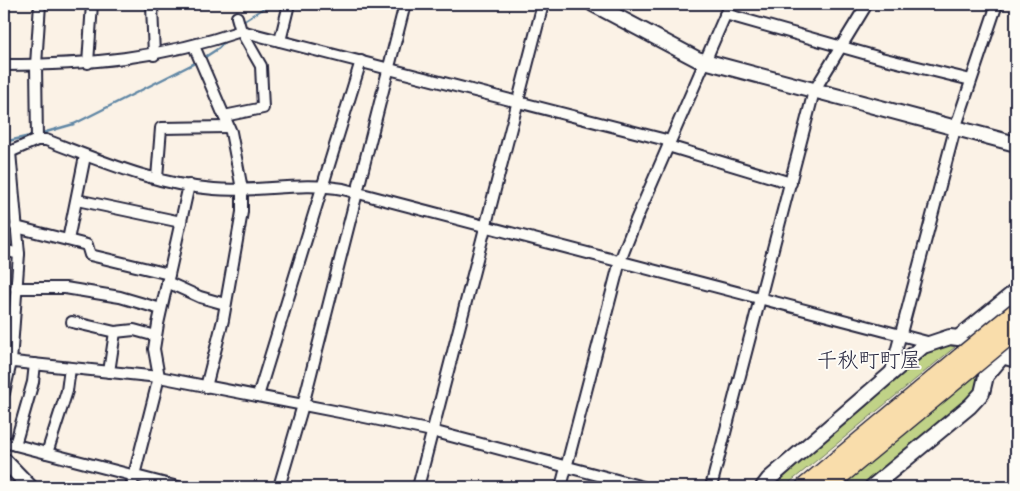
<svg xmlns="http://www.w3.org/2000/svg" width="1020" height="491" viewBox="0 0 1020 491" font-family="'Shantell Sans','Klee One',sans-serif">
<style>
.green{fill:#c0d287;stroke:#717a61}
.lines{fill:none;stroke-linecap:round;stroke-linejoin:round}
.stream{stroke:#6187a5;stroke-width:2.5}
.street-casing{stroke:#22223b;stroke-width:14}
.secondary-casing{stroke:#22223b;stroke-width:18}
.highway-casing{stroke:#22223b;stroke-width:21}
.street{stroke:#fdfcf7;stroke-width:10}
.secondary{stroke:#fdfcf7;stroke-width:14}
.highway{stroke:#f9ddab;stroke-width:18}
.highway-bridge-casing{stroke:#22223b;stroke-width:21;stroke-linecap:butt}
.highway-bridge{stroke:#f9ddab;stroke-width:18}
.labels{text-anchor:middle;stroke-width:4;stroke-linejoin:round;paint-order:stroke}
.quarter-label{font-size:21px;fill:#22223b;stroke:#fdfcf7}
</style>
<rect width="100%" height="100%" fill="#fbf2e6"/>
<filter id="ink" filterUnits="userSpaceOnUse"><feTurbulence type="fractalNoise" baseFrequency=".02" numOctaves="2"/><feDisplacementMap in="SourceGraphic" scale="10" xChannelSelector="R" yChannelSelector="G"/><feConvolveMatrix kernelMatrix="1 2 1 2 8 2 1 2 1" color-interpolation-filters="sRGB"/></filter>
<g filter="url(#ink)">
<g class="green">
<polygon points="945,344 955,347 784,487 777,487 778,478 930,350"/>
<polygon points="975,373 978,383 975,390 936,427 860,487 838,487"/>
</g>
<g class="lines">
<g class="stream">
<polyline points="242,22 264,8 283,4"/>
<polyline points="202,59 219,48 227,39"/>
<polyline points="39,134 74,124 197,62"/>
<polyline points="4,142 34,135"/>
</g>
<defs>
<g id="street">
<polyline points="152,6 154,55"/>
<polyline points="725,14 881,58 971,80"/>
<polyline points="280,41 289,4"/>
<polyline points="194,46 231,132 242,189 242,212 223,320 206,387"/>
<polyline points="88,63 92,4"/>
<path d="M4 65C87 65 162 58 241 31L670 141"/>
<polyline points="224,116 263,108 261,66 241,31 237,17"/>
<path d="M37 140H46C99 160 156 185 214 189 257 193 300 181 343 189L931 343"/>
<polyline points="668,146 791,183"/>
<polyline points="5,154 37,140 36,65 40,4"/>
<polyline points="157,178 161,128 228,127"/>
<polyline points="77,200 181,222"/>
<polyline points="16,227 87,245 90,255 169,274"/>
<polyline points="68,240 85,156"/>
<polyline points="4,250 19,254"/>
<polyline points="167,282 200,297 225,304"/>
<polyline points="16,288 65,288 120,297 161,309"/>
<polyline points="72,322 115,332 134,330 156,336"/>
<polyline points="1001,358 1016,362"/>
<polyline points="4,361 159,377 355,415 432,431 643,487"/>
<polyline points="891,371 955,129 997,4"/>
<polyline points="109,372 115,332"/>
<polyline points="4,393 11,362 19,254 10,152"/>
<polyline points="258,396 361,61"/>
<polyline points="4,442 178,487"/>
<polyline points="15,445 33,382 35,364"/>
<polyline points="47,453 67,391 70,368"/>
<polyline points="131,487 159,377 154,349 158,324 189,185"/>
<polyline points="279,487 303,405 405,4"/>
<polyline points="418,487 543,4"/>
<polyline points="561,487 620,261 636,220 730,4"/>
<polyline points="711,487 814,91 867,4"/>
</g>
<g id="secondary">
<polyline points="593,4 697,59 1016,144"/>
<polyline points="4,460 30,487"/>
<polyline points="763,487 769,479 923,346 950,337 958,338 1016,291"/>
<polyline points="872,487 970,406 982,393 986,376 1001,358 1016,347"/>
</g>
<g id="highway">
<polyline points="805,487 961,357"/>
<polyline points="826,487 970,368"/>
</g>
</defs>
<use href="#street" class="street-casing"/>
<use href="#secondary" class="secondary-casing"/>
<use href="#highway" class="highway-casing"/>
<use href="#street" class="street"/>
<use href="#secondary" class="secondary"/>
<use href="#highway" class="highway"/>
<defs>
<g id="highway-bridge">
<polyline points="961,357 1016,312"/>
<polyline points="970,368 1016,330"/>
</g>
</defs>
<use href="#highway-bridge" class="highway-bridge-casing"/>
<use href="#highway-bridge" class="highway-bridge"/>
</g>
</g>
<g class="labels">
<g class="quarter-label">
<text x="869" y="367">千秋町町屋</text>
</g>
</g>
<rect width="1020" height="491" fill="none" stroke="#fdfcf7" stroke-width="20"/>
<rect x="10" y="10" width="1000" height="471" fill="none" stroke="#22223b" stroke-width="2" filter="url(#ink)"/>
</svg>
